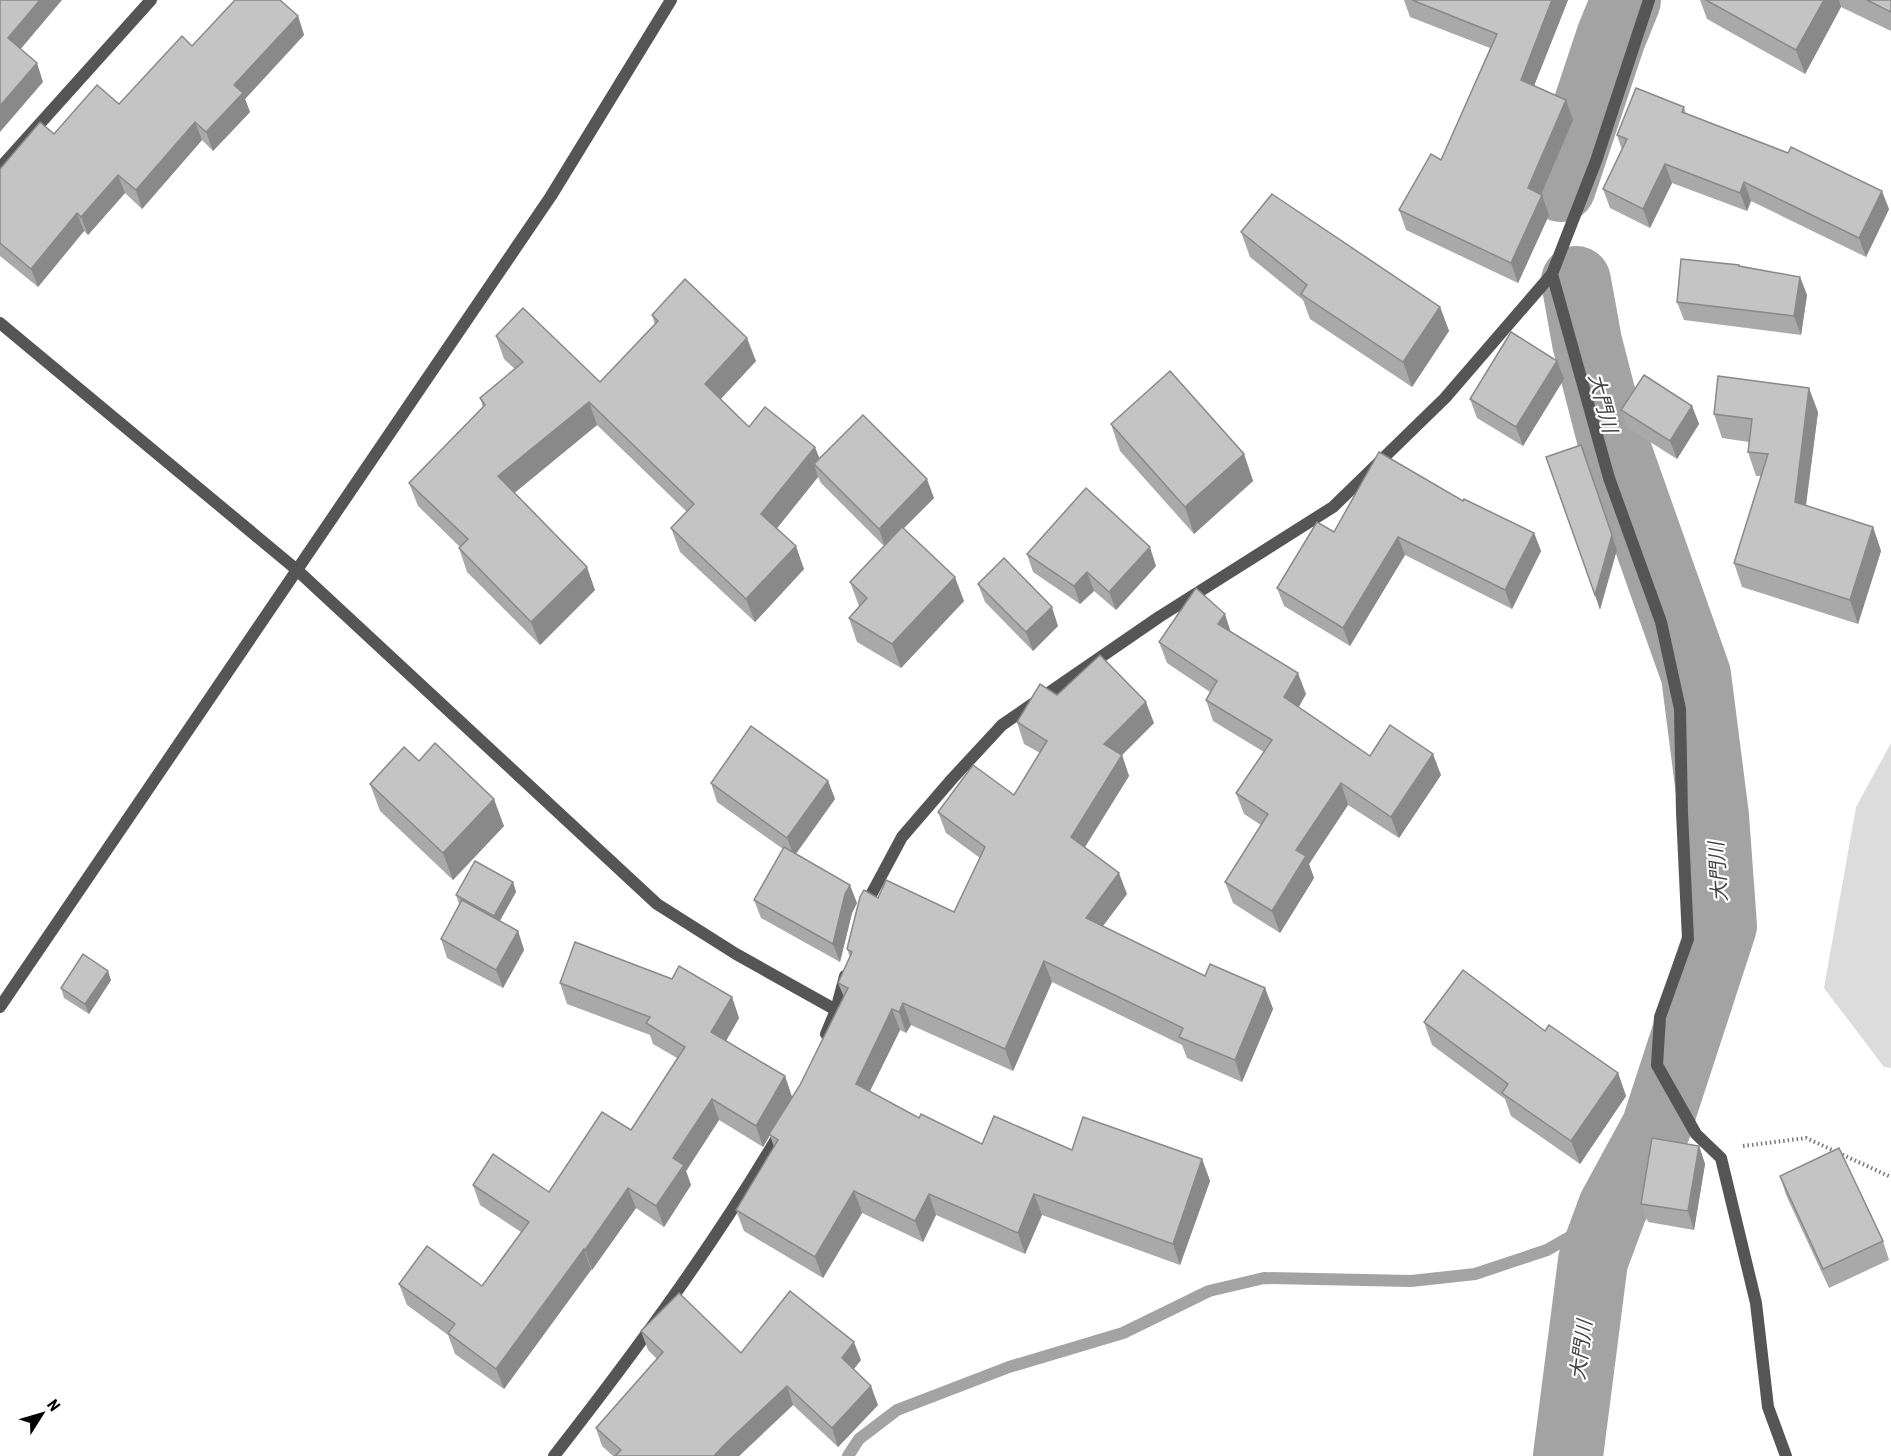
<svg xmlns="http://www.w3.org/2000/svg" width="1891" height="1456" viewBox="0 0 1891 1456" font-family="'Roboto Condensed','Noto Sans JP',sans-serif">
<style>
.green{fill:#dcdcdc}
.lines{fill:none;stroke-linecap:round;stroke-linejoin:round}
.stream{stroke:#a3a3a3;stroke-width:12}
.river{stroke:#a3a3a3;stroke-width:70}
.path{stroke:#777;stroke-width:4;stroke-dasharray:1.5 3;stroke-linecap:butt}
.service{stroke:#555;stroke-width:12}
.tertiary{stroke:#555;stroke-width:12}
.wall{fill:#a9a9a9}
.shaded-wall{fill:#898989}
.building{fill:#c4c4c4;stroke:#898989;stroke-width:1.5}
.labels{text-anchor:middle;stroke-width:4.5;stroke-linejoin:round;paint-order:stroke}
.water-label{font-size:20px;font-style:italic;fill:#444;stroke:#fff}
</style>
<rect width="100%" height="100%" fill="#fff"/>
<polygon class="green" points="1891,743 1891,1068 1884,1067 1824,988 1856,807"/>
<g class="lines">
<polyline class="stream" points="848,1456 859,1439 897,1410 1009,1367 1123,1333 1209,1291 1264,1278 1411,1281 1475,1274 1547,1250 1610,1214"/>
<g class="river">
<polyline points="1561,187 1611,37 1626,0"/>
<polyline points="1568,1456 1593,1261 1613,1207 1656,1128 1722,926 1714,816 1696,675 1611,435 1587,342 1576,281"/>
</g>
<polyline class="path" points="1743,1146 1806,1138 1891,1177"/>
<g class="service">
<polyline points="0,168 151,0"/>
<polyline points="1552,274 1609,478 1661,622 1680,709 1682,813 1688,939 1660,1017 1657,1065 1696,1134 1721,1158 1756,1303 1768,1407 1786,1456"/>
<polyline points="0,323 297,570 657,904 736,954 836,1010"/>
<polyline points="864,908 902,837 952,779 1002,725 1159,617 1333,507 1445,398 1552,274 1596,161 1649,0"/>
<polyline points="826,1034 836,1010 845,976"/>
<path d="M554 1456C635 1352 714 1245 781 1131"/>
</g>
<polyline class="tertiary" points="0,1007 551,196 671,0"/>
</g>
<g class="wall">
<polygon points="1404,0 1568,0 1534,86 1566,100 1573,120 1541,195 1549,215 1518,283 1406,230 1399,210 1441,160 1490,48 1410,17"/>
<polygon points="1700,0 1891,0 1891,31 1841,7 1805,74 1707,19"/>
<polygon points="298,16 304,35 245,99 250,112 213,151 202,140 142,209 125,193 88,235 84,231 38,287 0,256 0,169 54,134 119,104 192,46"/>
<polygon points="1684,107 1686,114 1889,209 1866,257 1751,201 1747,211 1672,183 1650,228 1610,208 1603,189 1622,150 1617,135"/>
<polygon points="1241,232 1440,307 1449,331 1412,387 1310,319 1303,300 1250,257"/>
<polygon points="1740,267 1800,277 1807,295 1801,335 1684,320 1677,302"/>
<polygon points="652,315 756,361 721,399 749,427 819,459 934,498 903,529 964,601 901,668 857,642 849,618 859,606 850,582 884,546 821,483 818,477 777,528 804,569 755,622 680,552 671,528 687,512 597,425 514,493 595,590 540,645 467,572 459,548 460,547 418,506 409,483 483,407 480,398 515,369 504,359 496,336 600,382 655,325"/>
<polygon points="1564,379 1523,446 1477,418 1470,399"/>
<polygon points="1692,406 1699,424 1677,459 1628,428 1621,410"/>
<polygon points="1818,412 1806,506 1873,527 1881,551 1858,624 1742,587 1734,563 1761,476 1756,476 1748,452 1749,442 1722,438 1714,414"/>
<polygon points="1111,424 1244,454 1253,481 1194,534 1120,451"/>
<polygon points="1463,501 1534,533 1541,551 1512,609 1405,555 1350,646 1284,606 1277,588 1334,532"/>
<polygon points="1027,554 1156,566 1116,610 1094,591 1080,604 1033,572"/>
<polygon points="978,584 1058,626 1033,651 985,602"/>
<polygon points="1231,632 1306,694 1299,707 1370,756 1441,775 1399,838 1348,805 1309,864 1314,878 1280,933 1233,903 1225,882 1261,825 1244,814 1236,793 1264,752 1213,721 1206,700 1210,692 1167,663 1159,642"/>
<polygon points="1057,695 1154,723 1122,755 1129,776 1085,847 1127,894 1103,926 1205,976 1265,988 1273,1009 1242,1082 1187,1058 1182,1045 1052,982 1013,1071 911,1025 906,1033 900,1030 870,1091 919,1118 982,1144 1202,1159 1210,1181 1180,1265 1042,1215 1025,1254 936,1215 923,1242 862,1213 823,1278 744,1231 736,1210 774,1147 770,1135 763,1147 719,1120 686,1171 691,1185 664,1227 636,1208 592,1270 591,1270 504,1389 455,1354 448,1335 407,1305 399,1284 482,1286 521,1232 480,1205 473,1185 549,1192 631,1130 677,1058 653,1044 650,1035 567,1004 560,983 672,979 732,997 739,1018 726,1041 785,1076 792,1097 800,1085 844,997 838,983 850,957 847,949 878,898 954,912 980,858 946,833 938,812 1014,795 1040,753 1024,744 1017,722"/>
<polygon points="419,761 504,826 453,880 380,811 370,784"/>
<polygon points="828,781 835,799 796,854 857,903 852,913 840,962 761,918 754,900 783,849 717,802 711,783"/>
<polygon points="513,882 516,892 500,921 518,931 524,950 503,988 447,958 441,939 459,904 456,895"/>
<polygon points="111,980 89,1014 64,998 61,988"/>
<polygon points="1424,1022 1545,1031 1618,1073 1626,1096 1580,1164 1511,1116 1505,1099 1432,1045"/>
<polygon points="1699,1146 1705,1164 1694,1230 1648,1222 1641,1204"/>
<polygon points="1780,1176 1883,1241 1889,1260 1829,1288 1786,1195"/>
<polygon points="641,1331 741,1353 861,1360 854,1369 878,1405 838,1447 793,1405 739,1456 613,1456 602,1446 596,1428 657,1359 648,1350"/>
</g>
<g class="shaded-wall">
<polygon points="40,0 62,0 14,57 8,38"/>
<polygon points="1552,0 1568,0 1528,101 1521,80"/>
<polygon points="1824,0 1839,0 1841,7 1805,74 1796,50"/>
<polygon points="298,16 304,35 245,99 250,112 213,151 206,132 234,85"/>
<polygon points="37,63 43,82 0,132 0,106"/>
<polygon points="1566,100 1573,120 1535,209 1528,188"/>
<polygon points="195,122 202,140 142,209 136,190"/>
<polygon points="1665,164 1672,183 1650,228 1643,209"/>
<polygon points="118,175 125,193 88,235 81,217"/>
<polygon points="1744,182 1751,201 1747,211 1740,193"/>
<polygon points="1882,191 1889,209 1866,257 1859,238"/>
<polygon points="1542,195 1549,215 1518,283 1511,263"/>
<polygon points="77,213 84,231 38,287 31,269"/>
<polygon points="1800,277 1807,295 1801,335 1794,316"/>
<polygon points="1440,307 1449,331 1412,387 1403,362"/>
<polygon points="747,338 756,361 713,407 705,384"/>
<polygon points="1557,361 1564,379 1523,446 1516,427"/>
<polygon points="1809,388 1818,412 1803,526 1795,502"/>
<polygon points="589,402 597,425 506,500 498,476"/>
<polygon points="1692,406 1699,424 1677,459 1670,441"/>
<polygon points="1581,445 1617,550 1600,610 1595,595"/>
<polygon points="815,447 824,470 814,464 818,477 770,537 761,514"/>
<polygon points="1244,454 1253,481 1194,534 1185,507"/>
<polygon points="927,479 934,498 885,547 879,529"/>
<polygon points="1873,527 1881,551 1858,624 1850,600"/>
<polygon points="1534,533 1541,551 1512,609 1505,590"/>
<polygon points="1398,537 1405,555 1350,646 1343,628"/>
<polygon points="796,546 804,569 755,622 746,599"/>
<polygon points="1150,547 1156,566 1116,610 1109,592"/>
<polygon points="587,567 595,590 540,645 531,622"/>
<polygon points="1087,572 1094,591 1080,604 1074,586"/>
<polygon points="955,577 964,601 901,668 892,644"/>
<polygon points="1052,607 1058,626 1033,651 1026,632"/>
<polygon points="1225,614 1232,636 1218,624"/>
<polygon points="1298,673 1306,694 1292,718 1284,697"/>
<polygon points="1146,702 1154,723 1122,755 1129,776 1078,858 1071,837 1104,744"/>
<polygon points="1433,754 1441,775 1399,838 1391,817"/>
<polygon points="828,781 835,799 794,856 787,838"/>
<polygon points="1341,783 1348,805 1309,864 1314,878 1280,933 1272,911 1296,850"/>
<polygon points="494,799 504,826 453,880 443,853"/>
<polygon points="1119,873 1127,894 1093,939 1086,918"/>
<polygon points="513,882 516,892 497,925 494,916"/>
<polygon points="850,885 857,903 852,913 840,962 833,944 845,894"/>
<polygon points="518,931 524,950 503,988 496,970"/>
<polygon points="1044,961 1052,982 1013,1071 1005,1049"/>
<polygon points="108,971 111,980 89,1014 85,1004"/>
<polygon points="1265,988 1273,1009 1242,1082 1235,1060"/>
<polygon points="732,997 739,1018 719,1053 711,1032"/>
<polygon points="903,1003 911,1025 906,1033 899,1012"/>
<polygon points="892,1009 900,1030 863,1105 856,1084"/>
<polygon points="1618,1073 1626,1096 1580,1164 1571,1141"/>
<polygon points="785,1076 792,1097 763,1147 756,1126"/>
<polygon points="712,1099 719,1120 686,1171 691,1185 664,1227 656,1206 673,1158"/>
<polygon points="1699,1146 1705,1164 1694,1230 1688,1211"/>
<polygon points="1202,1159 1210,1181 1180,1265 1173,1244"/>
<polygon points="628,1188 636,1208 592,1270 585,1250"/>
<polygon points="854,1191 862,1213 823,1278 815,1257"/>
<polygon points="929,1194 936,1215 923,1242 915,1221"/>
<polygon points="1034,1194 1042,1215 1025,1254 1018,1233"/>
<polygon points="584,1249 591,1270 504,1389 496,1369"/>
<polygon points="854,1342 861,1360 848,1376 842,1358"/>
<polygon points="787,1386 793,1405 739,1456 714,1456 724,1445"/>
<polygon points="871,1386 878,1405 838,1447 832,1428"/>
</g>
<g class="building">
<polygon points="0,0 40,0 8,38 37,63 0,106"/>
<polygon points="235,0 280,0 298,16 234,85 243,93 206,132 195,122 136,190 118,175 81,217 77,213 31,269 0,243 0,169 40,122 54,134 97,85 119,104 182,36 192,46"/>
<polygon points="1412,0 1552,0 1521,80 1566,100 1528,188 1542,195 1511,263 1399,210 1431,154 1441,160 1497,34"/>
<polygon points="1706,0 1824,0 1796,50"/>
<polygon points="1867,0 1891,0 1891,12"/>
<polygon points="1636,88 1684,107 1682,112 1788,153 1791,147 1882,191 1859,238 1744,182 1740,193 1665,164 1643,209 1603,189 1627,139 1617,135"/>
<polygon points="1272,194 1440,307 1403,362 1301,294 1307,285 1241,232"/>
<polygon points="1681,259 1739,265 1739,266 1800,277 1794,316 1677,302"/>
<polygon points="685,279 747,338 705,384 749,427 765,407 815,447 761,514 796,546 746,599 671,528 694,504 589,402 498,476 587,567 531,622 459,548 468,539 409,483 485,405 480,398 523,362 496,336 523,308 600,382 658,321 652,315"/>
<polygon points="1511,332 1557,361 1516,427 1470,399"/>
<polygon points="1170,371 1244,454 1185,507 1111,424"/>
<polygon points="1644,375 1692,406 1670,441 1621,410"/>
<polygon points="1718,376 1809,388 1795,502 1873,527 1850,600 1734,563 1768,454 1748,452 1752,419 1714,414"/>
<polygon points="863,415 927,479 879,529 814,464"/>
<polygon points="1581,445 1612,535 1595,595 1546,457"/>
<polygon points="1379,452 1463,501 1464,499 1534,533 1505,590 1398,537 1343,628 1277,588 1317,522 1334,532"/>
<polygon points="1086,488 1150,547 1109,592 1087,572 1074,586 1027,554"/>
<polygon points="902,527 955,577 892,644 849,618 867,598 850,582"/>
<polygon points="1004,558 1052,607 1026,632 978,584"/>
<polygon points="1196,588 1225,614 1218,624 1298,673 1284,697 1370,756 1390,725 1433,754 1391,817 1341,783 1296,850 1306,856 1272,911 1225,882 1268,814 1236,793 1272,740 1206,700 1217,681 1159,642"/>
<polygon points="1100,655 1146,702 1104,744 1122,755 1071,837 1119,873 1086,918 1205,976 1210,964 1265,988 1235,1060 1179,1037 1183,1028 1044,961 1005,1049 903,1003 899,1012 892,1009 856,1084 919,1118 921,1114 982,1144 994,1116 1072,1150 1083,1117 1202,1159 1173,1244 1034,1194 1018,1233 929,1194 915,1221 854,1191 815,1257 736,1210 778,1140 769,1134 800,1085 848,988 838,983 852,952 847,949 860,897 864,890 878,898 886,880 954,912 985,847 938,812 973,765 1014,795 1047,741 1017,722 1040,684 1057,695"/>
<polygon points="751,726 828,781 787,838 711,783"/>
<polygon points="435,743 494,799 443,853 370,784 404,747 419,761"/>
<polygon points="784,847 850,885 845,894 833,944 754,900"/>
<polygon points="475,861 513,882 494,916 456,895"/>
<polygon points="462,900 518,931 496,970 441,939"/>
<polygon points="575,942 672,979 679,966 732,997 711,1032 785,1076 756,1126 712,1099 673,1158 684,1165 656,1206 628,1188 585,1250 584,1249 496,1369 448,1333 455,1324 399,1284 427,1246 482,1286 529,1222 473,1185 493,1154 549,1192 602,1112 631,1130 685,1047 646,1023 650,1017 560,983"/>
<polygon points="83,954 108,971 85,1004 61,988"/>
<polygon points="1463,970 1545,1031 1549,1025 1618,1073 1571,1141 1502,1093 1508,1084 1424,1022"/>
<polygon points="1652,1138 1699,1146 1688,1211 1641,1204"/>
<polygon points="1839,1148 1883,1241 1823,1269 1780,1176"/>
<polygon points="790,1291 854,1342 842,1358 871,1386 832,1428 787,1386 724,1445 714,1456 615,1456 621,1450 596,1428 663,1352 641,1331 679,1293 741,1353"/>
</g>
<g class="labels">
<g class="water-label">
<text transform="translate(1603 403) rotate(75)" y="7">大門川</text>
<text transform="translate(1718 872) rotate(-94)" y="7">大門川</text>
<text transform="translate(1581 1350) rotate(-83)" y="7">大門川</text>
</g>
</g>
<g transform="translate(42 1414) rotate(53)" stroke="#ffffff" stroke-width="4.5" paint-order="stroke">
<path d="M0-4.5L10 22L0 15L-10 22Z" fill="#000000"/>
<text y="-9" font-size="16" font-weight="bold" text-anchor="middle" fill="#000000">N</text>
</g>
</svg>
